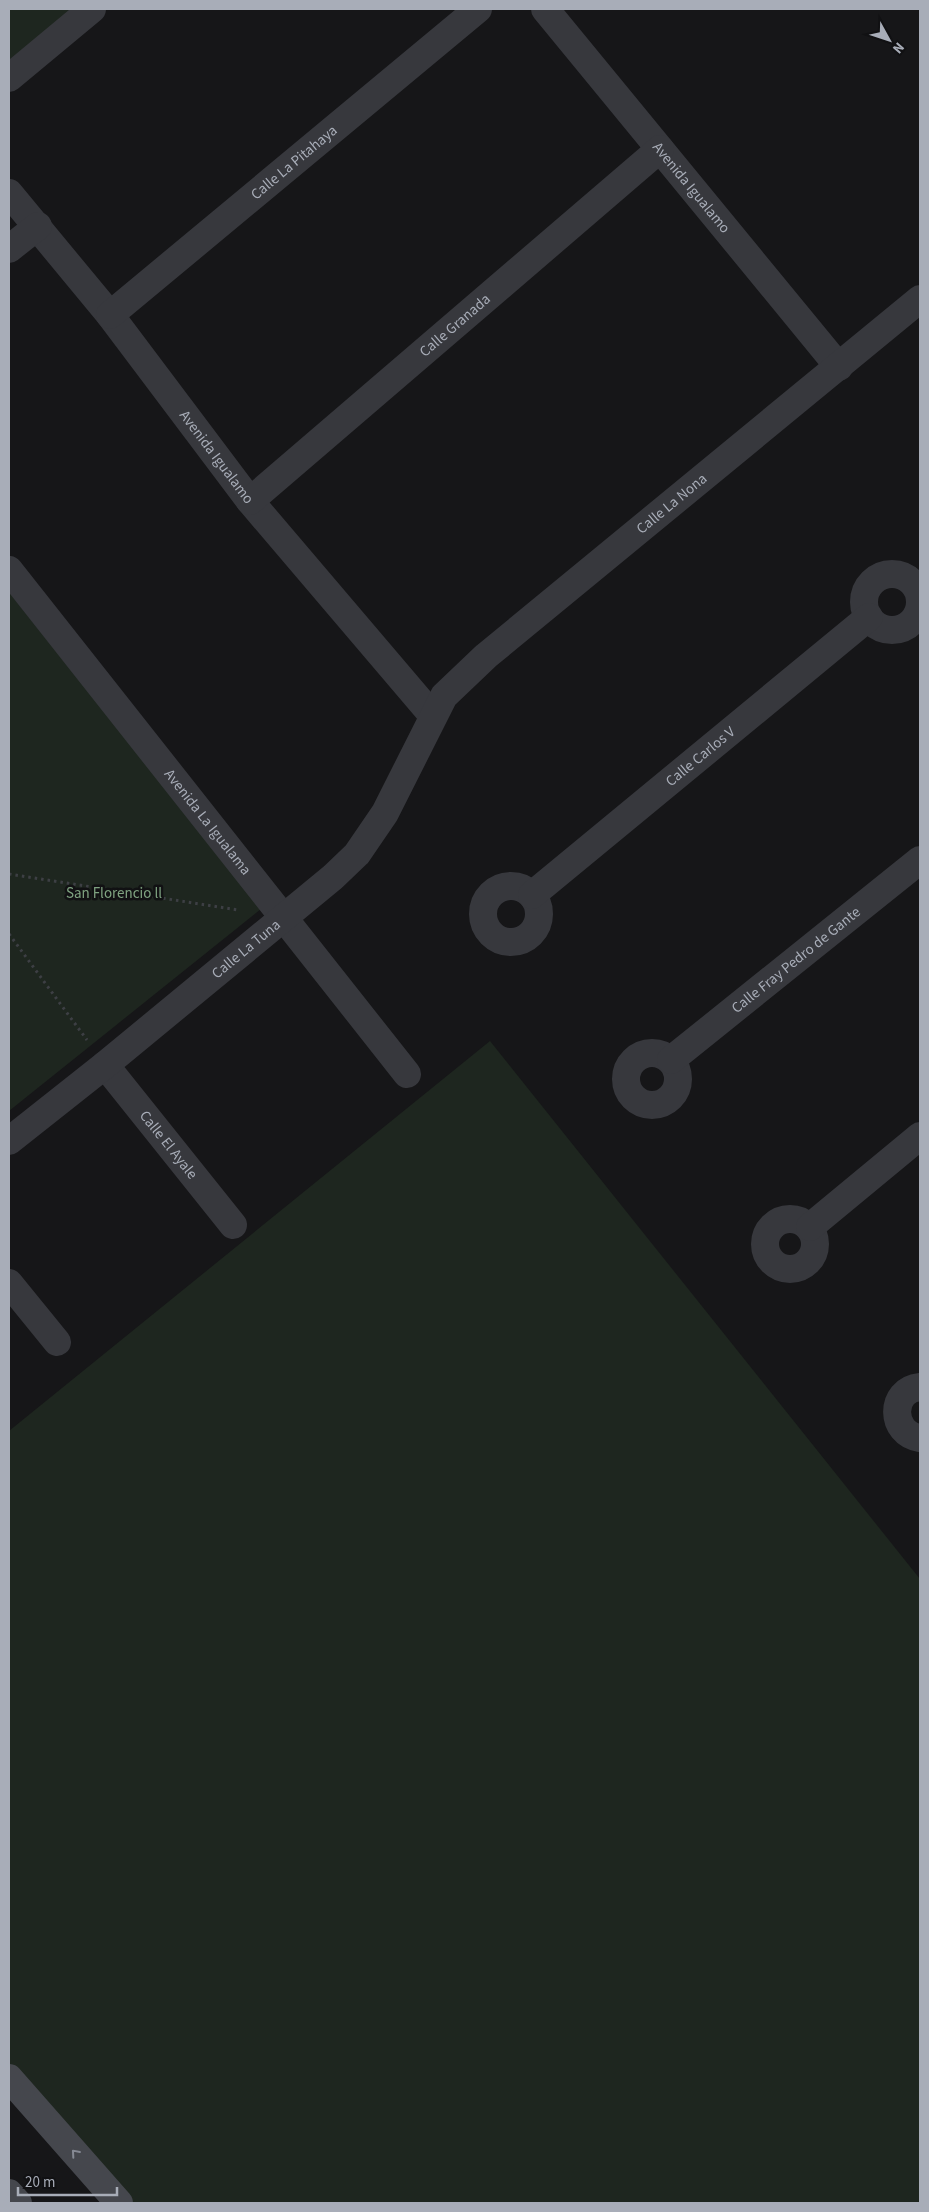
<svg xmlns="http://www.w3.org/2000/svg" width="929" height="2212" viewBox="0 0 929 2212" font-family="'Source Sans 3',sans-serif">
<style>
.green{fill:#1e261f}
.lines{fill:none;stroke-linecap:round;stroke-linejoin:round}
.path{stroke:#3d3f44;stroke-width:3;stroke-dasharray:2.5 4;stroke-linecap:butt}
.street{stroke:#37383d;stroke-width:28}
.secondary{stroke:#45474d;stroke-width:28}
.oneway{stroke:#858993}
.labels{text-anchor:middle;stroke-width:5;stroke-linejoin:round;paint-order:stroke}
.street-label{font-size:15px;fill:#a8adb8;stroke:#111113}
.park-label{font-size:15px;fill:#7fa381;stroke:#111113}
</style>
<rect width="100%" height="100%" fill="#161618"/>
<g class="green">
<polygon points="9,9 77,9 9,67"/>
<polygon points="9,592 261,909 9,1111"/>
<polygon points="490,1041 920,1579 920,2203 122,2203 9,2068 9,1431"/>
</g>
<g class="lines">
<g class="path">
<polyline points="911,622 920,623"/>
<polyline points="9,874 238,910"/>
<polyline points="9,934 87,1040"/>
</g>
<g class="street">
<path id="s1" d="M545 9 839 367"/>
<polyline points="9,78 92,9"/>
<path id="s2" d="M9 193 110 315 250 501 433 716"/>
<polyline points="9,249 38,226"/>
<path id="s3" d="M110 315 478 9"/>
<path id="s4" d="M250 501 660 149"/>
<path id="s5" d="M9 570 407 1074"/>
<circle cx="892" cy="602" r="28"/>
<circle cx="511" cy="914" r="28"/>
<path id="s6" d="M532 895 869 617"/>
<circle cx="652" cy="1079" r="26"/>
<path id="s7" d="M671 1060 920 860"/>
<path id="s8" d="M105 1065 233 1225"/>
<path id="s9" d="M9 1141 105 1065 333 877 357 854 385 813 444 696 486 656 920 299"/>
<circle cx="790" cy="1244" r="25"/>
<polyline points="810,1227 920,1136"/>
<polyline points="9,1283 57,1342"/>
<path d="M920 1387C889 1390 890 1434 920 1438"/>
</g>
<g class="secondary">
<polyline points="9,2078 119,2203"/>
<polyline points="9,2193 18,2203"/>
</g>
</g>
<defs><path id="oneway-chevron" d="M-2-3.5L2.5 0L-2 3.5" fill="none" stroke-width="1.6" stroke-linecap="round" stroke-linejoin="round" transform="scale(1.25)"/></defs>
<use class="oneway" href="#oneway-chevron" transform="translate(75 2153) rotate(-131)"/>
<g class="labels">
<g class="street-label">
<text dy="5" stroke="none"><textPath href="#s3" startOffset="239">Calle La Pitahaya</textPath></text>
<text dy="5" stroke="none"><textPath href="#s1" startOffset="231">Avenida Igualamo</textPath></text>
<text dy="5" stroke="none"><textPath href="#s4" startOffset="270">Calle Granada</textPath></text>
<text dy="5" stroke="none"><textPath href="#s2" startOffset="336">Avenida Igualamo</textPath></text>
<text dy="5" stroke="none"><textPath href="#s9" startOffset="930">Calle La Nona</textPath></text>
<text dy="5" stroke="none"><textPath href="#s6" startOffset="218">Calle Carlos V</textPath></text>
<text dy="5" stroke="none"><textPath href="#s5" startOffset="321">Avenida La Igualama</textPath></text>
<text dy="5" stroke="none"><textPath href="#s9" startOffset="305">Calle La Tuna</textPath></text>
<text dy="5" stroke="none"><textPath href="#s7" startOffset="160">Calle Fray Pedro de Gante</textPath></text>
<text dy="5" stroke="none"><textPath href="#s8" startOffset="102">Calle El Ayale</textPath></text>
</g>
<g class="park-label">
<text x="114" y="898">San Florencio ll</text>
</g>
</g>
<rect width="929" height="2212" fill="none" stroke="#a8adb8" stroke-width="20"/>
<g transform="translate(889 40) rotate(130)" stroke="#111113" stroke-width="4" paint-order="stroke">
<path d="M0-4L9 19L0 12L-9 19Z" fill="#a8adb8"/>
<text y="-8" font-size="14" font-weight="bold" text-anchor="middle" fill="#a8adb8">N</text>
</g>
<path d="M18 2187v8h99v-8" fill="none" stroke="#a8adb8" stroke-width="2.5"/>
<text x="25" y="2187" font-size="15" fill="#a8adb8" stroke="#111113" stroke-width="4" paint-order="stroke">20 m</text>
</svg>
